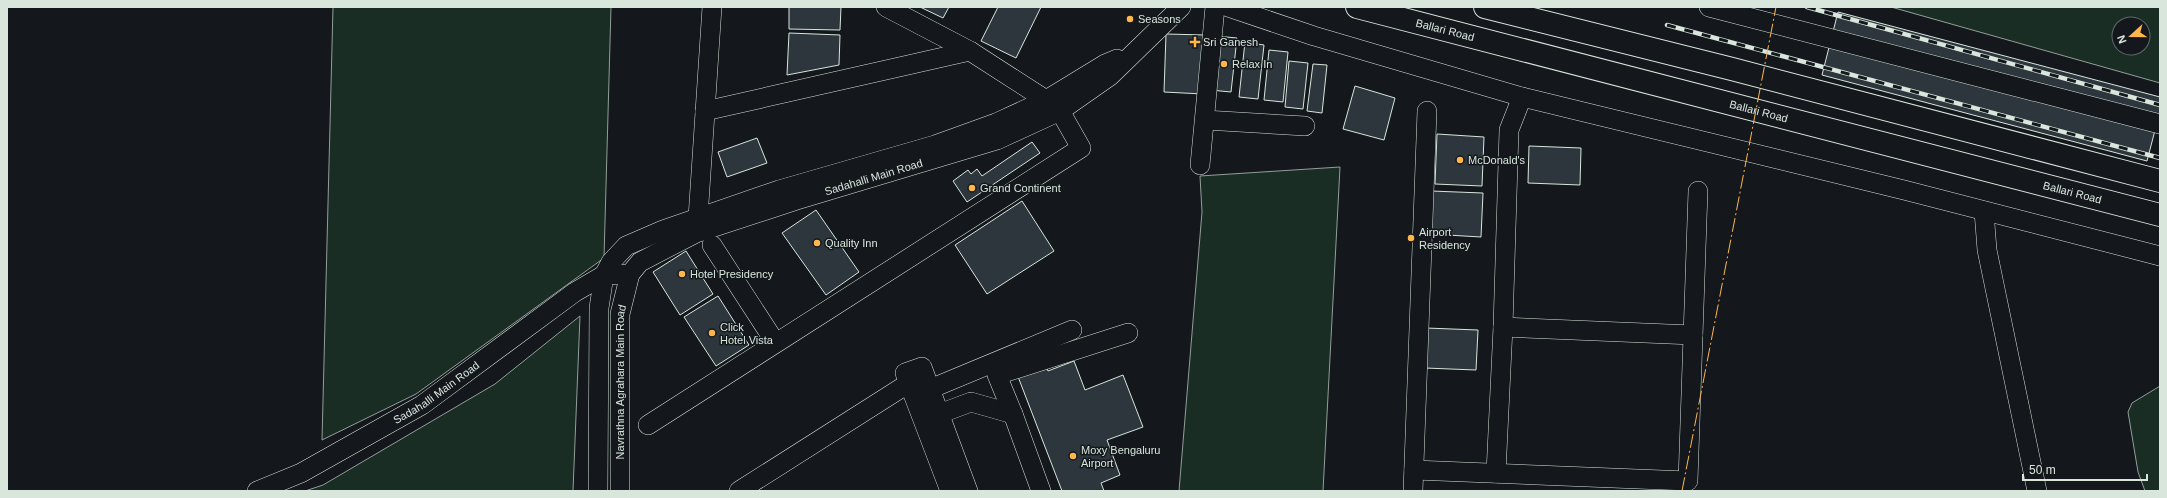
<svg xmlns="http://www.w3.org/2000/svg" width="2167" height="498" viewBox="0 0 2167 498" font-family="Arial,sans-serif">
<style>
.green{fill:#1a2d24;stroke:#939e99;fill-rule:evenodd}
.building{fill:#2c363c;stroke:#d8e6dc}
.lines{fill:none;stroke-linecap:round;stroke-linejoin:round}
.minor-casing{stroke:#d8e6dc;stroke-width:20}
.highway-casing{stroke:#d8e6dc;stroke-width:24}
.minor{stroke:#14181c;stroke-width:19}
.highway{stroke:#14181c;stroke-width:22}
.rail-casing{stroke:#d8e6dc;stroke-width:4.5}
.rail{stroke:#14181c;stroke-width:3;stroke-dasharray:9;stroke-linecap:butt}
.power{stroke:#ffb74d;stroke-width:1;stroke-dasharray:14 3 2 3;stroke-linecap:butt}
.poi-dot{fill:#ffb74d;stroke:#14181c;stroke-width:1.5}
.labels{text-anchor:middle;stroke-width:3;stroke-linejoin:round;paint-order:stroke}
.poi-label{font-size:11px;fill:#d8e6dc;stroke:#14181c;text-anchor:start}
.street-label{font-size:11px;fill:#d8e6dc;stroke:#14181c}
</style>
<rect width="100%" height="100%" fill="#14181c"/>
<g class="green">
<polygon points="333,7 611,7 604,258 416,394 322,440"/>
<path d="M1891 7H2160V83ZM2119 24H2143V48H2119Z"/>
<polygon points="1340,167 1323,491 1179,491 1202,212 1200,176"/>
<polygon points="580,316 573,491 305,491 323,485 495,384"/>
<polygon points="2160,386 2160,491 2145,491 2138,472 2128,412 2132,403"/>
</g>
<g class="building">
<polygon points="789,7 841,7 840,30 789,29"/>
<polygon points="920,7 949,7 943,18"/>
<polygon points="998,7 1041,7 1016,58 981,41"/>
<polygon points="1838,12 2160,97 2160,111 2147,161 1822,75"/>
<polygon points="789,33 840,35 839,65 787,75"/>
<polygon points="1166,34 1205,35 1203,94 1164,92"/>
<polygon points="1216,36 1237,38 1231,92 1210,90"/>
<polygon points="1245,42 1264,45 1258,99 1239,97"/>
<polygon points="1269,50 1288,52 1283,102 1264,100"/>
<polygon points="1289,61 1308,63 1303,109 1285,107"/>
<polygon points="1313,64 1327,65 1322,113 1307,111"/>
<polygon points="1355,86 1395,98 1384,140 1343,129"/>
<polygon points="1437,134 1484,137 1482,186 1435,184"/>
<polygon points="757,138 767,163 727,177 718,152"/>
<polygon points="1032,142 1040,153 967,202 953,181 968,170 971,174 977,169 982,176"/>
<polygon points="1529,146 1581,148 1580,185 1528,183"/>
<polygon points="1431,191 1483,193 1481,237 1430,234"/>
<polygon points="1022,201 1054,251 987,294 955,245"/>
<polygon points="816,210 859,272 826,295 782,233"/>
<polygon points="686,251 713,294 680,315 653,272"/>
<polygon points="718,296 749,345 716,366 684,317"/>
<polygon points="1426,328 1478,330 1476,370 1425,368"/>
<polygon points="1074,361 1085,390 1123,375 1143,427 1107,440 1120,475 1101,483 1104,491 1062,491 1017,374 1045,364 1048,371"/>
</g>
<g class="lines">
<defs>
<g id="minor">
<polyline points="1228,7 1314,36 1522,97 1904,190 2160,256"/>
<polyline points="1709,7 2160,124"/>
<polyline points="705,111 970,51"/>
<polyline points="1205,120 1305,126"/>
<polyline points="1200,165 1215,7"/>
<polyline points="1984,211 1987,250 2037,491"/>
<polyline points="698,218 712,7"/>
<polyline points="712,245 775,342"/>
<polyline points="1503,327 1693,335"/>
<polyline points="930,389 1072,330"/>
<polyline points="939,414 971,402 1013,414 1041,491"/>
<polyline points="1013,414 997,375 1128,333"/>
<polyline points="648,425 1081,148 1060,111 1046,100 970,51 886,7"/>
<polyline points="1414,470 1688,481 1698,191"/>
<polyline points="1496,473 1503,327 1509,130 1522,97"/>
<path id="s1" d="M257 491 301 473 422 405 575 292 604 275 630 274 640 262 696 233 797 200 997 140 1060 111 1110 76 1181 7"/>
<polyline points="598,491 599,308 604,275 611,262 626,246 663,230 779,190 935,145 996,123 1046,100 1105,64 1117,59"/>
<path id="s2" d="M620 491V314L630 274"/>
<polyline points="739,491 909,383"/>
<polyline points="950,491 905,373 922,367 968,491"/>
<polyline points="1413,491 1427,111"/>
</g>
<g id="highway">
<path id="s3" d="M1357 7 2160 215"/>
<polyline points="1485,7 1732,69 2160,181"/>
</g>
</defs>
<use href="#minor" class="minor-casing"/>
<use href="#highway" class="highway-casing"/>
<use href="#minor" class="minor"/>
<use href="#highway" class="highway"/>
<defs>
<g id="rail">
<polyline points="1807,7 2160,105"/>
<polyline points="1667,25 2160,158"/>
</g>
</defs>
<use href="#rail" class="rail-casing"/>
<use href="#rail" class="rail"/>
<polyline class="power" points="1682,491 1776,7"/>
</g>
<g class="poi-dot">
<circle cx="1130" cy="19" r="4"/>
<path d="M1193 36h4v4h4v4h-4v4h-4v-4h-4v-4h4z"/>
<circle cx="1224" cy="64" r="4"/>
<circle cx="1460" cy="160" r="4"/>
<circle cx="972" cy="188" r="4"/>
<circle cx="1411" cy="238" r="4"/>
<circle cx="817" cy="243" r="4"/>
<circle cx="682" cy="274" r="4"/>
<circle cx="712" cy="333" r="4"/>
<circle cx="1073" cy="456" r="4"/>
</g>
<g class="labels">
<g class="poi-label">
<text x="1138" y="23">Seasons</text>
<text x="1203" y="46">Sri Ganesh</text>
<text x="1232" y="68">Relax In</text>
<text x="1468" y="164">McDonald's</text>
<text x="980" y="192">Grand Continent</text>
<text x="1419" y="236">Airport<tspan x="1419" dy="13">Residency</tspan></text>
<text x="825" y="247">Quality Inn</text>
<text x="690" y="278">Hotel Presidency</text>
<text x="720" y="331">Click<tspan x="720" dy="13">Hotel Vista</tspan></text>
<text x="1081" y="454">Moxy Bengaluru<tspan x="1081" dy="13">Airport</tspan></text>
</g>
<g class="street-label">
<text dy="4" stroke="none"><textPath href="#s3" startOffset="91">Ballari Road</textPath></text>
<text dy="4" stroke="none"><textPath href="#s3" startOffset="415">Ballari Road</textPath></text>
<text dy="4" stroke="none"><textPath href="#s1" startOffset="701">Sadahalli Main Road</textPath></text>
<text dy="4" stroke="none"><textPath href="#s3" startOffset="739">Ballari Road</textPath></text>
<text dy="4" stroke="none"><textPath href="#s2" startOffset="109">Navrathna Agrahara Main Road</textPath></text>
<text dy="4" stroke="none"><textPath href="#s1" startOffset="205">Sadahalli Main Road</textPath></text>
</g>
</g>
<rect width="2167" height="498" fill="none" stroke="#d8e6dc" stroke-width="16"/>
<g transform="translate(2131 36) rotate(249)"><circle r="19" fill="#14181c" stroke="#626a69"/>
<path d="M0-3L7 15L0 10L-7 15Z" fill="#ffb74d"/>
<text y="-6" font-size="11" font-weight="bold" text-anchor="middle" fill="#d8e6dc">N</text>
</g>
<path d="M2023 474v6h124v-6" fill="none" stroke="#d8e6dc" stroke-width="2"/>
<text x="2029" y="474" font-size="12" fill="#d8e6dc" stroke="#14181c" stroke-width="3" paint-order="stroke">50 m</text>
</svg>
